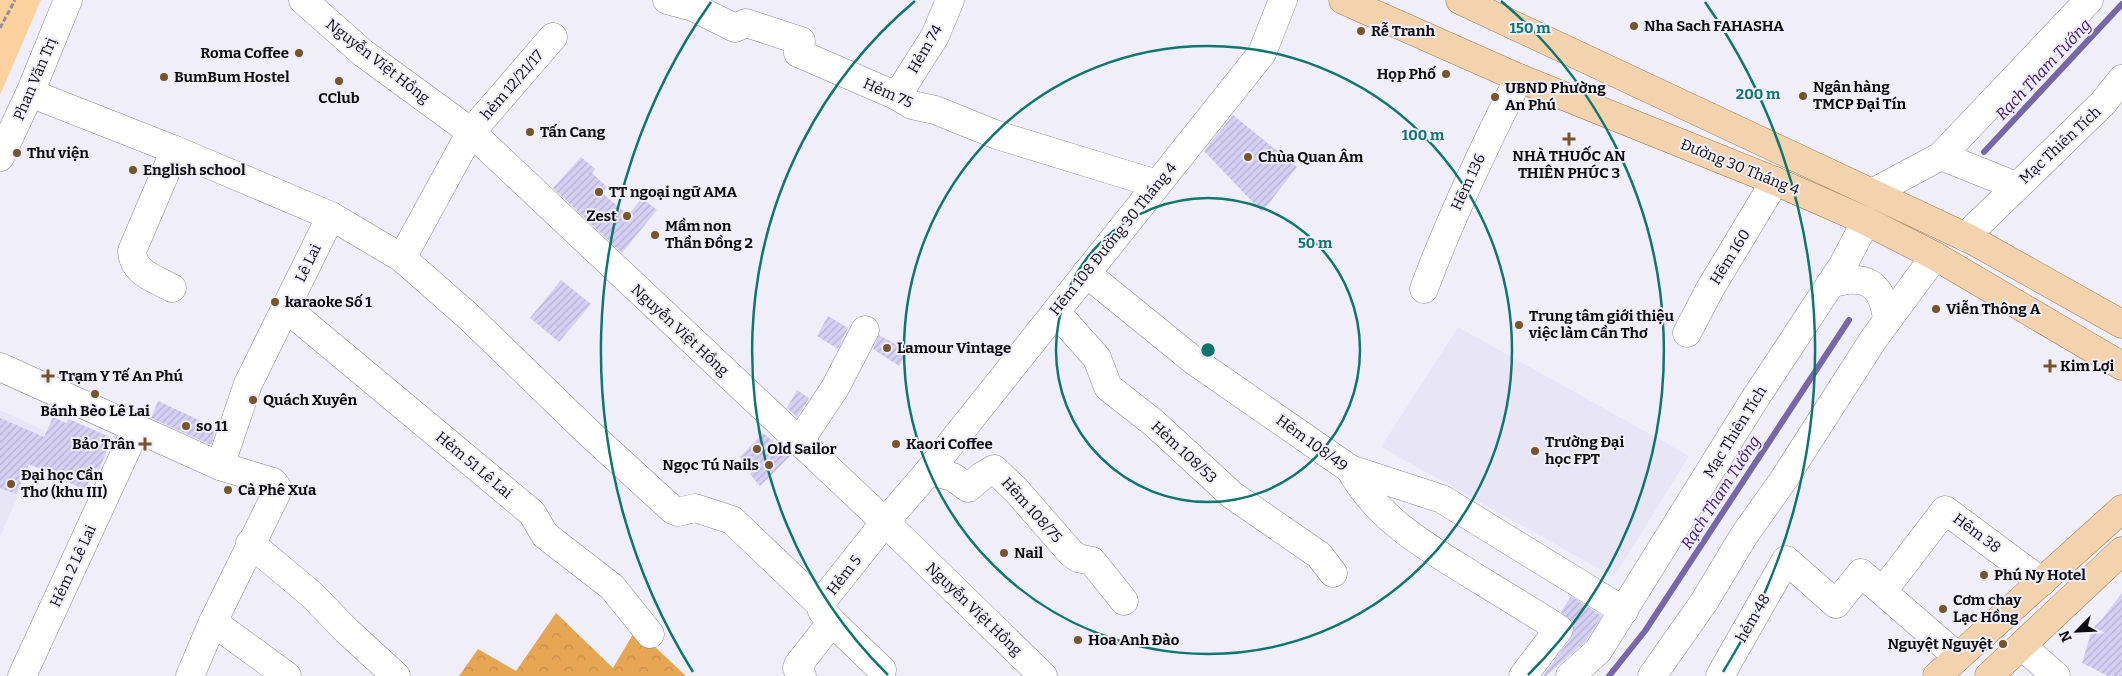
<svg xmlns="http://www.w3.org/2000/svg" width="2122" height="676" viewBox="0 0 2122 676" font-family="Bitter,serif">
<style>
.built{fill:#e8e5f7}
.forest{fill:url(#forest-crowns)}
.park{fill:#fdd19e}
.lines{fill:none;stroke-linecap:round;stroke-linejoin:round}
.stream{stroke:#7668a6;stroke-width:6}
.building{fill:url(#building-hatch)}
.minor-casing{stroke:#8c8b94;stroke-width:29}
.major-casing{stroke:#9d7a54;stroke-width:29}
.path{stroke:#8f8e96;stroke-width:3;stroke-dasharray:5 2.5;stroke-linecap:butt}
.minor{stroke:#fff;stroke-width:28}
.major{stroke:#f2d3ae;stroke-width:28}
.ring{fill:none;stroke:#0f766e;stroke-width:2.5}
.poi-dot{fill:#76552c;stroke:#f0eff9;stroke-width:2}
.labels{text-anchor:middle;stroke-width:4;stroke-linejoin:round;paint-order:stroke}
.poi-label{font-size:15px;font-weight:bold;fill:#0d0c10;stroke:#f0eff9;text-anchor:start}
.street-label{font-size:15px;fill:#0d0c10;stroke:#f0eff9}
.water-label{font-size:16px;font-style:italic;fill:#3c167a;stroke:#f0eff9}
.centre{fill:#0f766e;stroke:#f0eff9;stroke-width:2.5}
.ring-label{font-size:15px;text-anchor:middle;font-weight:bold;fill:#0f766e;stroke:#f0eff9;stroke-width:4;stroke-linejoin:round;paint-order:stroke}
</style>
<defs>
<pattern id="forest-crowns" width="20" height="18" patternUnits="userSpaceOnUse" patternTransform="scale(1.25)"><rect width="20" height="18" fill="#e7a654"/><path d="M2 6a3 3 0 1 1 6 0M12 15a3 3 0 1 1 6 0" fill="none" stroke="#c58e48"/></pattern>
<pattern id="building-hatch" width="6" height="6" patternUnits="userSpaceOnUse" patternTransform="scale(1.25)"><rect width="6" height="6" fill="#d6d0f4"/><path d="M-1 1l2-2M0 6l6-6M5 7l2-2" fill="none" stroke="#b6b1d0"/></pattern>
</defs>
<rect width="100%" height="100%" fill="#f0eff9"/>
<g class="built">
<polygon points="1458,327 1689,456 1614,577 1381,447"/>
<polygon points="0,410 46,431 0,537"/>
</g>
<polygon class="forest" points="556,613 613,668 636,629 686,676 459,676 478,649 516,671"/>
<polygon class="park" points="0,0 41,0 0,95"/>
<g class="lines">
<g class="stream">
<polyline points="1984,152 2122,4"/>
<polyline points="1609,676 1645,631 1849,320"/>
</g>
</g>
<g class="building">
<polygon points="1233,115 1297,167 1262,212 1204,151"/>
<polygon points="581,157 595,169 592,173 607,187 602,193 628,215 642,198 657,210 622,253 553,188"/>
<polygon points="561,280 591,304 559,342 530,318"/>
<polygon points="828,316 848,328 838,349 817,336"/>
<polygon points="879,335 908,351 899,366 873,349"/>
<polygon points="797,390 809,398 797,417 787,408"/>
<polygon points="158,401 216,428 211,445 151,418"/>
<polygon points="53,417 66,423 69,419 112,438 99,470 96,468 85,490 29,464 16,494 0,488 0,418 44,437"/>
<polygon points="763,433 790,456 760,486 750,474 752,472 740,457"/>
<polygon points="2122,593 2122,676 2108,676 2082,663 2092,629 2103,618"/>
<polygon points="1571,596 1602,616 1586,641 1546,676 1543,676 1571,638 1574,631 1573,622 1561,612"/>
</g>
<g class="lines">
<defs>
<g id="minor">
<polyline points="303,0 363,53 471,132 885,522 1043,676"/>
<polyline points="667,0 693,7 735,28 746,23 801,41 798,53 897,96 912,105 935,110 997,135 1157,184"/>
<polyline points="30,93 175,150 331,216 402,258 468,316 590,434 673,510 678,512 695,508 732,520 820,604 822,611 832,622 798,665 797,668 802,676"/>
<polyline points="897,96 935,36 950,0"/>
<polyline points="1941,156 2016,186"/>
<polyline points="0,157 30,93 68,0"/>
<polyline points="1872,193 1941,156 2089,0"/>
<polyline points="1965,237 2103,103 2122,79"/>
<polyline points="402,258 471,132 553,37"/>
<path d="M1086 273 1193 360 1350 469C1378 520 1427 547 1475 577 1503 594 1531 611 1559 629L1523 676"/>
<path d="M1830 284C1865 273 1883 283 1887 320"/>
<path d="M172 288C154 278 133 273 132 251L175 150"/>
<path d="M1424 289C1451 216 1484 147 1519 78"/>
<polyline points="286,308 532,513 545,535 612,587 650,634"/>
<polyline points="1056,312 1097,358 1108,387 1155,424 1232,495 1319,555 1333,573"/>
<polyline points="1687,333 1710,289 1775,181"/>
<polyline points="0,367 220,466 273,482 277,487 277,492 213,622 190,676"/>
<polyline points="799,442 835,388 865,330"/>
<polyline points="220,466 248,384 331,216"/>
<polyline points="1350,469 1442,499 1624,611"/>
<polyline points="929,471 953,477 968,488 982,476 994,469 1016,490 1071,553 1078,558 1092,561 1124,601"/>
<polyline points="250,543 312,595 347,631 396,676"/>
<polyline points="1883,591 1945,510 2042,582"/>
<polyline points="820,604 885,522 929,471 1262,53 1283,0"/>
<polyline points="213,622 287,676"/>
<polyline points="832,622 882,670"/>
<polyline points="2022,646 2056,676"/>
<polyline points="22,676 136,429"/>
<polyline points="1570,676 1598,651 1756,397 1843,265 1866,221"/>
<polyline points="1652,676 1704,602 1743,537 1784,479 1873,340 1935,256"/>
<polyline points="1720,676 1786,560 1836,604 1861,573 1958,657"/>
</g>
<g id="major">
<polyline points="1343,0 1519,78 1775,181 1866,221 1935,256 2122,366"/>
<polyline points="1460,0 1972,240 2122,324"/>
<polyline points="1937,676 2122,509"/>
<polyline points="1989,676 2122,551"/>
</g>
</defs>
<use href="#minor" class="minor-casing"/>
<use href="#major" class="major-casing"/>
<polyline class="path" points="0,28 15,0"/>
<use href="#minor" class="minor"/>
<use href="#major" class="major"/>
</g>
<g class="ring">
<circle cx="1208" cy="350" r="152"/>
<circle cx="1208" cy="350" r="304"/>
<path d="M888 675A456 456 0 0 1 915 1M1501 1A456 456 0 0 1 1528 675"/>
<path d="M693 672A607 607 0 0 1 711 2M1705 2A607 607 0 0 1 1723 672"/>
</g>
<g class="poi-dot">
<circle cx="1634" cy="26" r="5"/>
<circle cx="1361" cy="31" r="5"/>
<circle cx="299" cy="53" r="5"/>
<circle cx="1446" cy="74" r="5"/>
<circle cx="164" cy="77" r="5"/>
<circle cx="339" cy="81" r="5"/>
<circle cx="1803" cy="96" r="5"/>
<circle cx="1495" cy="97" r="5"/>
<circle cx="530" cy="132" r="5"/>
<path d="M1566.5 131.5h5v5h5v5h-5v5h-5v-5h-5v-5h5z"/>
<circle cx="17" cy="153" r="5"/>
<circle cx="1248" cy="157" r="5"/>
<circle cx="133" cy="170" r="5"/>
<circle cx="599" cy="192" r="5"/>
<circle cx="627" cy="216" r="5"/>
<circle cx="655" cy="235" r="5"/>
<circle cx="275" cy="302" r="5"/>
<circle cx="1936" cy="309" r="5"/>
<circle cx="1519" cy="325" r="5"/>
<circle cx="887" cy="348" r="5"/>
<path d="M2047.5 358.5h5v5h5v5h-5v5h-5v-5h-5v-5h5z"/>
<path d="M45.5 368.5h5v5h5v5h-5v5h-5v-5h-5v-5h5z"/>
<circle cx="95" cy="394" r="5"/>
<circle cx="253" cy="400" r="5"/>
<circle cx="186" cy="426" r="5"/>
<path d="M142.5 436.5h5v5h5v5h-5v5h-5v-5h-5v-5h5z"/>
<circle cx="896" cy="444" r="5"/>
<circle cx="757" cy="449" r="5"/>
<circle cx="1535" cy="451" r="5"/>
<circle cx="769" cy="465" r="5"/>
<circle cx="11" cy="484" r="5"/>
<circle cx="228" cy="490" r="5"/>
<circle cx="1004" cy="553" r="5"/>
<circle cx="1984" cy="575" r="5"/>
<circle cx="1943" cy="609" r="5"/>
<circle cx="1078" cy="640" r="5"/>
<circle cx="2003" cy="644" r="5"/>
</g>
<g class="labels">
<g class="poi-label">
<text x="1644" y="31">Nha Sach FAHASHA</text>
<text x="1371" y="36">Rễ Tranh</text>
<text x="289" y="58" text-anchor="end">Roma Coffee</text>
<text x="1436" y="79" text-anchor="end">Họp Phố</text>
<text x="174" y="82">BumBum Hostel</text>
<text x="1813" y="92">Ngân hàng<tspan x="1813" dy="17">TMCP Đại Tín</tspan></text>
<text x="1505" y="93">UBND Phường<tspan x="1505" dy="17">An Phú</tspan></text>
<text x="339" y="103" text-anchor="middle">CClub</text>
<text x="540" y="137">Tấn Cang</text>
<text x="27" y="158">Thư viện</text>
<text x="1569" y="161" text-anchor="middle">NHÀ THUỐC AN<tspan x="1569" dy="17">THIÊN PHÚC 3</tspan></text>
<text x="1258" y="162">Chùa Quan Âm</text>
<text x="143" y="175">English school</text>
<text x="609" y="197">TT ngoại ngữ AMA</text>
<text x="617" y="221" text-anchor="end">Zest</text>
<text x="665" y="231">Mầm non<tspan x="665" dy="17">Thần Đồng 2</tspan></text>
<text x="285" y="307">karaoke Số 1</text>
<text x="1946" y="314">Viễn Thông A</text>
<text x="1529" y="321">Trung tâm giới thiệu<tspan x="1529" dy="17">việc làm Cần Thơ</tspan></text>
<text x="897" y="353">Lamour Vintage</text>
<text x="2060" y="371">Kim Lợi</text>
<text x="59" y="381">Trạm Y Tế An Phú</text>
<text x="263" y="405">Quách Xuyên</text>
<text x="95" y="416" text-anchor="middle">Bánh Bèo Lê Lai</text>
<text x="196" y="431">so 11</text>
<text x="1545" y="447">Trường Đại<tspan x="1545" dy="17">học FPT</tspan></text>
<text x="135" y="449" text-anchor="end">Bảo Trân</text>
<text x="906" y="449">Kaori Coffee</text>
<text x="767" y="454">Old Sailor</text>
<text x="759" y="470" text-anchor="end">Ngọc Tú Nails</text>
<text x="21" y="480">Đại học Cần<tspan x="21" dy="17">Thơ (khu III)</tspan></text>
<text x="238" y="495">Cà Phê Xưa</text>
<text x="1014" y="558">Nail</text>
<text x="1994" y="580">Phú Ny Hotel</text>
<text x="1953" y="605">Cơm chay<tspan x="1953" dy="17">Lạc Hồng</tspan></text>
<text x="1088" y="645">Hoa Anh Đào</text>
<text x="1993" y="649" text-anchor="end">Nguyệt Nguyệt</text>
</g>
<g class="street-label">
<text transform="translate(925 49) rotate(-60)" y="5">Hẻm 74</text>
<text transform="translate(378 61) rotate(38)" y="5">Nguyễn Việt Hồng</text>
<text transform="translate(35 79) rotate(-67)" y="5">Phan Văn Trị</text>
<text transform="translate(512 85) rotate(-49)" y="5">hẻm 12/21/17</text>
<text transform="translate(888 93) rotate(24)" y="5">Hẻm 75</text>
<text transform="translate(2060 145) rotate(-43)" y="5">Mạc Thiên Tích</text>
<text transform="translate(1740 167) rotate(22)" y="5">Đường 30 Tháng 4</text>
<text transform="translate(1468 182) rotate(-65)" y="5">Hẽm 136</text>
<text transform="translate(1113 239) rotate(-51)" y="5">Hẽm 108 Đường 30 Tháng 4</text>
<text transform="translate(1730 257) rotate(-58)" y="5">Hẽm 160</text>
<text transform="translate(308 263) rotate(-64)" y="5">Lê Lai</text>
<text transform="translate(680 330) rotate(43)" y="5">Nguyễn Việt Hồng</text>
<text transform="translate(1735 432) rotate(-58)" y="5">Mạc Thiên Tích</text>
<text transform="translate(1312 443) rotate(36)" y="5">Hẽm 108/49</text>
<text transform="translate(1184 452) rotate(43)" y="5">Hẻm 108/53</text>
<text transform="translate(474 465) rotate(40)" y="5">Hẻm 51 Lê Lai</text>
<text transform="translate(1032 510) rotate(48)" y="5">Hẽm 108/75</text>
<text transform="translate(1977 533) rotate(37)" y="5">Hẽm 38</text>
<text transform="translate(73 566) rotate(-65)" y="5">Hẻm 2 Lê Lai</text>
<text transform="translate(844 575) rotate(-52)" y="5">Hẻm 5</text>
<text transform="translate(974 609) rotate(44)" y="5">Nguyễn Việt Hồng</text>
<text transform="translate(1753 618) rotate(-60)" y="5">hẻm 48</text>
</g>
<g class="water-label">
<text transform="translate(2043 69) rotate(-47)" y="6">Rạch Tham Tướng</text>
<text transform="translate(1720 492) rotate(-57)" y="6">Rạch Tham Tướng</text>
</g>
</g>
<circle cx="1208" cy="350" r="8" class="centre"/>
<g class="ring-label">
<text x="1530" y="33">150 m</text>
<text x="1758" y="99">200 m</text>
<text x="1423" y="140">100 m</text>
<text x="1315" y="248">50 m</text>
</g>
<g transform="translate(2077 631) rotate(246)" stroke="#f0eff9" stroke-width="4" paint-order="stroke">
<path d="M0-4L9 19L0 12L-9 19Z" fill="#0d0c10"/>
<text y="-8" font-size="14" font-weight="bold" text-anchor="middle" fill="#0d0c10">N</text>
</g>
</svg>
